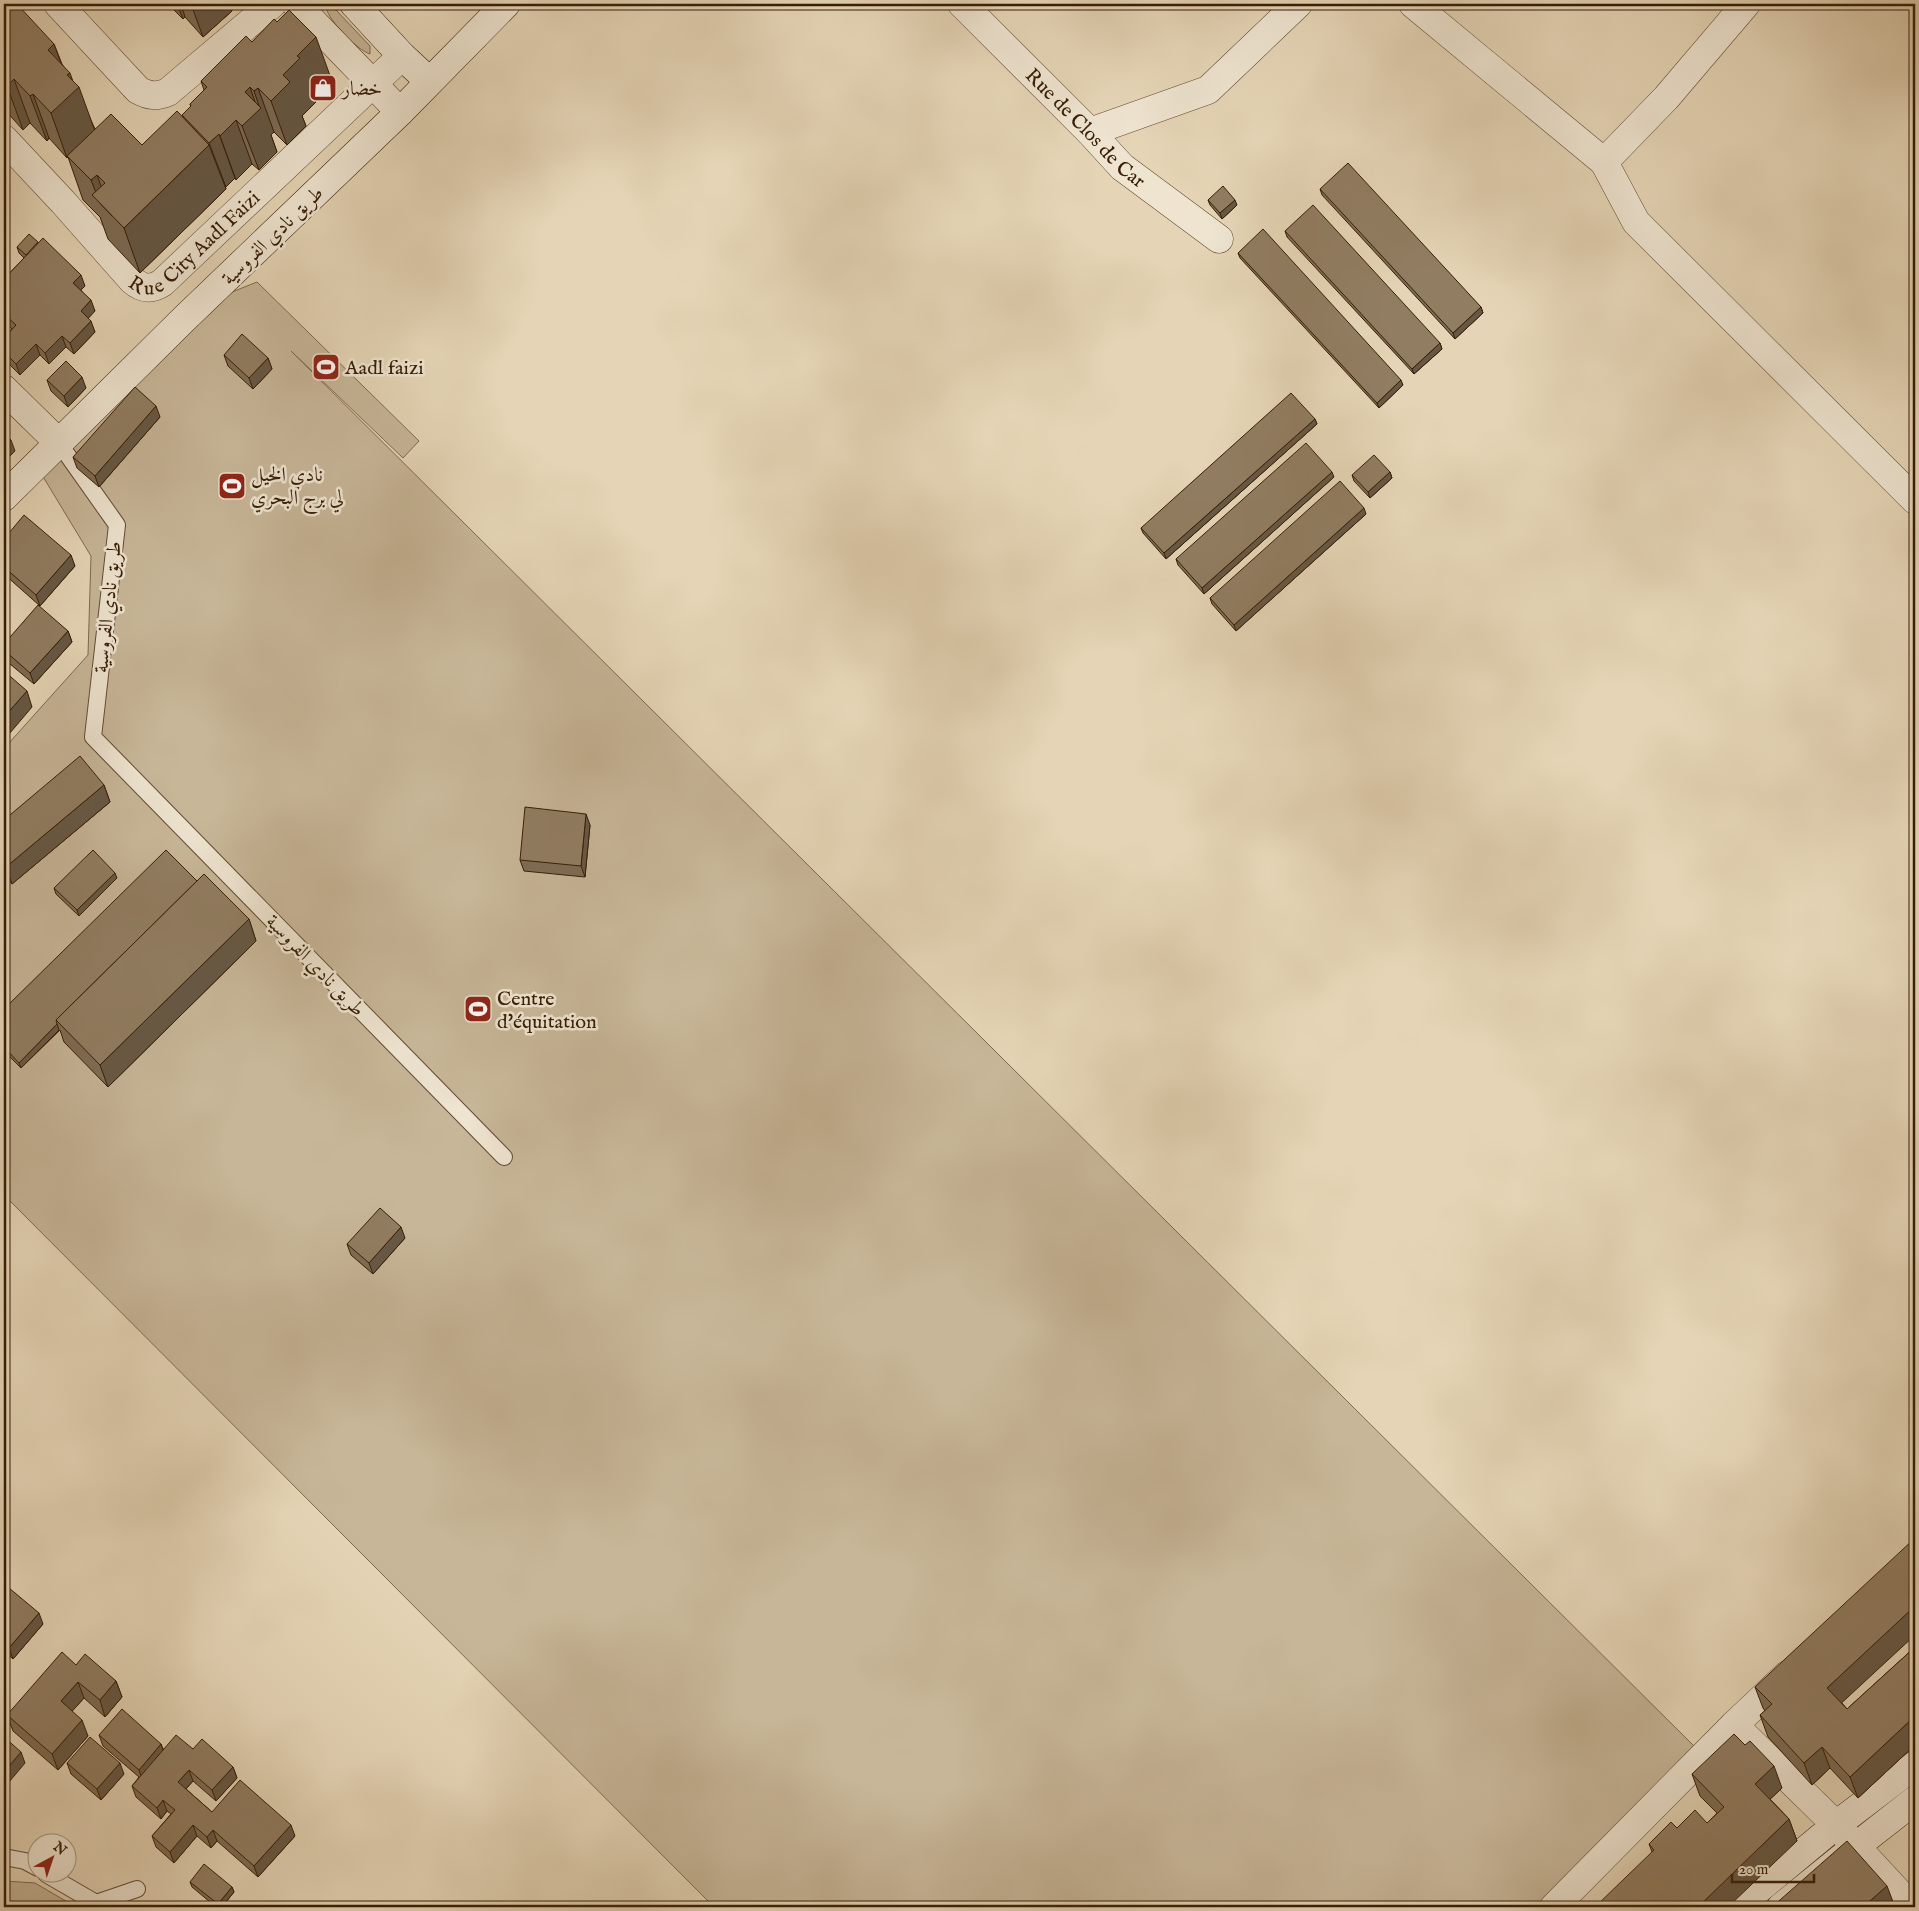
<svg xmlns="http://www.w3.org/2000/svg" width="1919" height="1911" viewBox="0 0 1919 1911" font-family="'IM FELL English',Amiri,serif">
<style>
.green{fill:#c7b698;stroke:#7f6a4f}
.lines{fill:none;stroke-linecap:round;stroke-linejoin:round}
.lane-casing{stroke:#624b32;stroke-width:18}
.street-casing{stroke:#624b32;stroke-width:29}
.secondary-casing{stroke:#371d06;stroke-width:29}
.lane{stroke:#eee4d0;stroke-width:16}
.street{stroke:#eee4d0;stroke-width:28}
.secondary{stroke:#eee4d0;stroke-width:28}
.wall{fill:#7d6c54;stroke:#371d06}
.shaded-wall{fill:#665845;stroke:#371d06}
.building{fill:#917d62;stroke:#371d06}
.labels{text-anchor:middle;stroke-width:5;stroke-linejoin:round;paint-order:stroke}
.poi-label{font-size:20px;fill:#371d06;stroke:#eee4d0;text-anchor:start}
.street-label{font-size:20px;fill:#371d06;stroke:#eee4d0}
</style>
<rect width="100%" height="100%" fill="#e5d5b6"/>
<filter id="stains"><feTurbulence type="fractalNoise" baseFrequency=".004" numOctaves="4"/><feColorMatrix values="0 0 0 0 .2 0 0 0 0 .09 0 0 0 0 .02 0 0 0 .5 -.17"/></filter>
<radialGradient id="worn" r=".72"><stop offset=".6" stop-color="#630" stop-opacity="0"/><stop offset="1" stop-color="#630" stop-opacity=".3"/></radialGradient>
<g class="green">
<path d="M326 8 336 10 370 46V54C357 50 330 22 326 8Z"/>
<polygon points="257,282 419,441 403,458 291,351 1701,1753 1536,1907 714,1907 4,1195 4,822 10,809 9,743 88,655 91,556 42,475 232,292"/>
<polygon points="4,1881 35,1883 76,1907 4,1907"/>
</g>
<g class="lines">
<defs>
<g id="lane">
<polyline points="59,443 117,525 93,737 504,1157"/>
<polyline points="4,1857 25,1861 38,1868"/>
<polyline points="46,1874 96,1903 137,1889"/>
</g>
<g id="street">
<path d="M58 4 138 90C149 96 157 97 168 92L272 4"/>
<path id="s1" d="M962 4 1090 132 1122 167 1219 239"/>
<polyline points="1413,4 1604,162 1666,98 1746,4"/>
<polyline points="1090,132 1208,90 1298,4"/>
<path id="s2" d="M4 139 63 202 132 280C142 289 151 290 162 283L402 56"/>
<polyline points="1604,162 1636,222 1915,500"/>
<polyline points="1734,1725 1836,1825 1912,1907"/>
<polyline points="1554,1907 1734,1725 1787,1675"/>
</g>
<g id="secondary">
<polyline points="296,4 400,112"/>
<polyline points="354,4 402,56 429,81"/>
<polyline points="4,389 59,443"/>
<polyline points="4,497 185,318 400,112 506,4"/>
<polyline points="1737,1907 1836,1825 1915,1765"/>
<polyline points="1781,1907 1855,1847 1915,1800"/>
</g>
</defs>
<use href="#lane" class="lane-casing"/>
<use href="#street" class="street-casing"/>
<use href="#secondary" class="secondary-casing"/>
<use href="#lane" class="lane"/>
<use href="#street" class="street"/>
<use href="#secondary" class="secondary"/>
</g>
<g class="wall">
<polygon points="4,4 54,44 62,64 72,80 95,129 142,145 183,118 182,115 191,107 190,104 204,90 201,81 252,42 332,81 314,99 316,102 302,116 306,126 287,145 274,132 271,135 277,152 259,170 252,164 236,180 235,178 226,187 225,186 226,189 140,273 108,239 100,217 83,200 68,157 67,158 49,138 47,141 30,123 23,130 5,110 4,108"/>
<polygon points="168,4 229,4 232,11 203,37 185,17 183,19"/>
<polygon points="1320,189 1481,307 1483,313 1455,339 1322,195"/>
<polygon points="1208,200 1237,205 1222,219 1210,205"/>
<polygon points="1285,231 1440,343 1442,349 1414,374 1287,237"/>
<polygon points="38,243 85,286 81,290 95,311 88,318 95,332 74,354 66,347 49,364 40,355 20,375 4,359 4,338 12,329 4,321 4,301 5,300 4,299 4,279 24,258 19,253 17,247"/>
<polygon points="1238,253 1403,385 1379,408 1240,258"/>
<polygon points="224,355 268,358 272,369 253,389 228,366"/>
<polygon points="47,380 86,388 68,407 51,391"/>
<polygon points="160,417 99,487 77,468 73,457"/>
<polygon points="1315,419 1317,424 1166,559 1143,533 1141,528"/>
<polygon points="1390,472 1392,478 1370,498 1354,481 1352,475"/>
<polygon points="1334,477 1204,594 1178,565 1176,559"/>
<polygon points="1366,514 1236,631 1212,604 1210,598"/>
<polygon points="4,539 75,566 40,606 4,574"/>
<polygon points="68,631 72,642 34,684 4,659 4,644"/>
<polygon points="104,785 110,802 12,884 4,874 4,820"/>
<polygon points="590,825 585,877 524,871 520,860"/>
<polygon points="117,878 79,916 56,894 54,888"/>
<polygon points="197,881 249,919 256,941 108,1087 64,1042 60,1030 21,1068 4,1051 4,1009"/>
<polygon points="405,1238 373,1274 351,1255 347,1244"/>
<polygon points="4,1589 5,1593 43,1624 13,1659 4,1651"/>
<polygon points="1915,1647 1915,1745 1858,1798 1830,1768 1812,1785 1768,1737 1760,1715 1765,1711 1763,1708 1755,1687 1842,1703 1847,1709"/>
<polygon points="76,1665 116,1681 122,1697 105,1717 84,1698 72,1711 88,1736 58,1770 13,1731 7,1715"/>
<polygon points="99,1735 161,1744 163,1749 193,1749 233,1767 237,1778 216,1801 193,1781 186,1789 212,1812 295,1836 258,1877 217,1841 211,1848 197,1836 174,1863 156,1847 152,1836 171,1814 167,1811 161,1819 136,1797 132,1786 139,1777 103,1746"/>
<polygon points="67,1763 124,1774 101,1800 71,1774"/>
<polygon points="1692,1774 1782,1788 1770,1799 1789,1819 1797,1841 1652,1852 1649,1844 1677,1828 1707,1823 1717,1813 1700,1796"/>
<polygon points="190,1882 232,1887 234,1892 222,1907 216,1907 192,1887"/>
</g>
<g class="shaded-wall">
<polygon points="158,4 165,4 160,9"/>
<polygon points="177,4 181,4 185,17 183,19"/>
<polygon points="191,4 229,4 232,11 203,37"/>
<polygon points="316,37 332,81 314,99 316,102 302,116 306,126 287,145 271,101 283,75 297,56"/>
<polygon points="54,44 70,88 48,50"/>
<polygon points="70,73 76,90 79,87 95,131 67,158 51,113 67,75"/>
<polygon points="14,79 30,123 23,130 7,86"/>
<polygon points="250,87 258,111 260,109 254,91 258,88 274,132 271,135 277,152 259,170 242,126 245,92"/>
<polygon points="33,94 49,138 47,141 30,96"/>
<polygon points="236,120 252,164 236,180 220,136"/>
<polygon points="219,134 235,178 226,187 209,143"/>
<polygon points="209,145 226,189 140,273 124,228"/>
<polygon points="97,175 112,216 100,203 91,180"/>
<polygon points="1235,200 1237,205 1222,219 1220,213"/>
<polygon points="81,275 85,286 77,294 73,283"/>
<polygon points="91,300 95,311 85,322 81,311"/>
<polygon points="1481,307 1483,313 1455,339 1453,333"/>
<polygon points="91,321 95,332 74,354 70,343"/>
<polygon points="62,336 66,347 49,364 45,353"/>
<polygon points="1440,343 1442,349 1414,374 1412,369"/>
<polygon points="36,344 40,355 20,375 16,364"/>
<polygon points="268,358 272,369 253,389 249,378"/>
<polygon points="82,377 86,388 68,407 64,396"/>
<polygon points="1401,380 1403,385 1379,408 1377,403"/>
<polygon points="156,406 160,417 99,487 95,476"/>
<polygon points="1315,419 1317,424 1166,559 1164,553"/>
<polygon points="11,440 15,451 4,462 4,447"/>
<polygon points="1332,472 1334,477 1204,594 1202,588"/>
<polygon points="1390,472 1392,478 1370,498 1368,492"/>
<polygon points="1364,508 1366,514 1236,631 1234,625"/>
<polygon points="71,555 75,566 40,606 36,595"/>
<polygon points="68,631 72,642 34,684 30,673"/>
<polygon points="27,691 32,707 4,740 4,717"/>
<polygon points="104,785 110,802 12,884 6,867"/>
<polygon points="586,814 590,825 585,877 581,866"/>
<polygon points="115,873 117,878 79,916 77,910"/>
<polygon points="249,919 256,941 108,1087 100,1065"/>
<polygon points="57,1024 59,1030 21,1068 19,1063"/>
<polygon points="401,1227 405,1238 373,1274 369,1263"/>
<polygon points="1915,1606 1915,1635 1835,1709 1827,1688"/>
<polygon points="39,1613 43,1624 13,1659 9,1648"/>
<polygon points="116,1681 122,1697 105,1717 100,1700"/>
<polygon points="78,1682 84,1698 67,1717 61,1701"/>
<polygon points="1915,1716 1915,1745 1858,1798 1850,1777"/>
<polygon points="82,1720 88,1736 58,1770 52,1754"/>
<polygon points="161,1744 165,1755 143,1781 139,1770"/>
<polygon points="1822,1747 1830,1768 1812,1785 1804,1763"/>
<polygon points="21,1752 25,1763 4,1788 4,1772"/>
<polygon points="120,1763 124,1774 101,1800 97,1789"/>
<polygon points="1774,1766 1782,1788 1763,1806 1755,1784"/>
<polygon points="233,1767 237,1778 216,1801 212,1790"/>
<polygon points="189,1770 193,1781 182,1793 178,1782"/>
<polygon points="163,1800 167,1811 161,1819 157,1808"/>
<polygon points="1789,1819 1797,1841 1728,1907 1698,1907"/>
<polygon points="193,1825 197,1836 174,1863 170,1852"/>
<polygon points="291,1825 295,1836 258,1877 254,1866"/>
<polygon points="213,1830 217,1841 211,1848 207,1837"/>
<polygon points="1887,1886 1895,1907 1863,1907"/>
<polygon points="232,1887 234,1892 222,1907 219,1907 218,1904"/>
</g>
<g class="building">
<polygon points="4,4 17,4 54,44 48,50 70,73 67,75 79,87 51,113 33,94 30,96 14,79 7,86 4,82"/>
<polygon points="289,10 316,37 297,56 300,58 283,75 290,82 271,101 258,88 254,91 250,87 245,92 261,108 242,126 236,120 220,136 219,134 209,143 182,115 191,106 190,104 207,87 201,81 246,36 252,42 274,19 277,22"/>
<polygon points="177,111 209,145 124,228 92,195 105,183 97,175 91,180 67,156 111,114 142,145"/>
<polygon points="1348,163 1481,307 1453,333 1320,189"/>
<polygon points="1223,186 1235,200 1220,213 1208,200"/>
<polygon points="1313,205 1440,343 1412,369 1285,231"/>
<polygon points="1263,229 1401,380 1377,403 1238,253"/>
<polygon points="29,234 38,242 26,255 17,247"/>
<polygon points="43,238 81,275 73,283 91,300 81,311 91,321 70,343 62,336 45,353 36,344 16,364 4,352 4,338 16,325 4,314 4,301 8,296 4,292 4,279"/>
<polygon points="242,334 268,358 249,378 224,355"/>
<polygon points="66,361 82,377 64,396 47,380"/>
<polygon points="135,387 156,406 95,476 73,457"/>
<polygon points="1291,393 1315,419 1164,553 1141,528"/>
<polygon points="4,433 11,440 4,447"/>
<polygon points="1306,443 1332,472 1202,588 1176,559"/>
<polygon points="1374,455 1390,472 1368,492 1352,475"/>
<polygon points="1340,481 1364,508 1234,625 1210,598"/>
<polygon points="24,515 71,555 36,595 4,567 4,539"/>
<polygon points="38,605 68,631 30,673 4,650 4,644"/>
<polygon points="4,671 27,691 4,717"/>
<polygon points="80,756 104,785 6,867 4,865 4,820"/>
<polygon points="525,807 586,814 581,866 520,860"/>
<polygon points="93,850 115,873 77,910 54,888"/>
<polygon points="166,850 197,881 56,1020 57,1024 19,1063 4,1047 4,1009"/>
<polygon points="204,874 249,919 100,1065 56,1020"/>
<polygon points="380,1208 401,1227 369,1263 347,1244"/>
<polygon points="1915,1538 1915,1606 1827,1688 1847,1709 1915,1647 1915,1716 1850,1777 1822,1747 1804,1763 1760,1715 1772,1704 1755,1687"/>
<polygon points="9,1588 39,1613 9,1648 4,1643 4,1594"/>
<polygon points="62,1652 76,1665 85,1654 116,1681 100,1700 78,1682 61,1701 82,1720 52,1754 7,1715"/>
<polygon points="122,1709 161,1744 139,1770 99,1735"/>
<polygon points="1734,1734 1745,1745 1750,1741 1774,1766 1755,1784 1789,1819 1698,1907 1595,1907 1654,1850 1649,1844 1671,1822 1677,1828 1695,1810 1707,1823 1724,1807 1692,1774"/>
<polygon points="176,1735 193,1749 202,1739 233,1767 212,1790 189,1770 178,1782 212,1812 240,1780 291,1825 254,1866 213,1830 207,1837 193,1825 170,1852 152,1836 175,1810 163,1800 157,1808 132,1786"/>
<polygon points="4,1737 21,1752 4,1772"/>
<polygon points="90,1737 120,1763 97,1789 67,1763"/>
<polygon points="1847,1841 1887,1886 1863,1907 1772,1907"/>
<polygon points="204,1864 232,1887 218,1904 190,1882"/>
</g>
<defs>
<symbol id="shop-square" viewBox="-11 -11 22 22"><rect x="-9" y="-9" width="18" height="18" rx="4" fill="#8f2418" stroke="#eee4d0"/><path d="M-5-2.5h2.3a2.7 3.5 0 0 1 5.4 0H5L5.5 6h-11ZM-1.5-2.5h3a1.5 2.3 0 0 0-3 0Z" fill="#fff"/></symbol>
<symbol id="stadium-square" viewBox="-11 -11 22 22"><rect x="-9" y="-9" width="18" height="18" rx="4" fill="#8f2418" stroke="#eee4d0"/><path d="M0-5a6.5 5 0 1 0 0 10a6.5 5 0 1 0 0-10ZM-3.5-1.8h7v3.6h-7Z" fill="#fff"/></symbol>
</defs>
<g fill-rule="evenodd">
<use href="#shop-square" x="307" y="72" width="32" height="32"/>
<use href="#stadium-square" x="310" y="351" width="32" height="32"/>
<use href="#stadium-square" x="216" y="470" width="32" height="32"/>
<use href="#stadium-square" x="462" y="993" width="32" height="32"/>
</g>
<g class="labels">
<g class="poi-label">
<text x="342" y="95">خضار</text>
<text x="345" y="374">Aadl faizi</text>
<text x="251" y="481">نادي الخيل<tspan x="251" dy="23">لي برج البحري</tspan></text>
<text x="497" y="1005">Centre<tspan x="497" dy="23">d'équitation</tspan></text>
</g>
<g class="street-label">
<text dy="7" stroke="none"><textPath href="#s1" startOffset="175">Rue de Clos de Car</textPath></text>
<text dy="7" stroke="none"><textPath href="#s2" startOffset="271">Rue City Aadl Faizi</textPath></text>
<text transform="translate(272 235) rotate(-44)" y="7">طريق نادي الفروسية</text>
<text transform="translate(107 607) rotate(-84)" y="7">طريق نادي الفروسية</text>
<text transform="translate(316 965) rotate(46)" y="7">طريق نادي الفروسية</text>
</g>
</g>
<rect width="1919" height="1911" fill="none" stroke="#e5d5b6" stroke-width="20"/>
<rect x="5" y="5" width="1909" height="1901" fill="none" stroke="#371d06" stroke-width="2.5"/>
<rect x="10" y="10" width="1899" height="1891" fill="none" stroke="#371d06"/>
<g transform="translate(52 1858) rotate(40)"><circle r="24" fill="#eee4d0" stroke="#a5947f"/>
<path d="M0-4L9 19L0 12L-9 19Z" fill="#8f2418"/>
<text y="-8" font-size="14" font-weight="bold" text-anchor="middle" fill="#371d06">N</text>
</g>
<path d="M1732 1874v8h82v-8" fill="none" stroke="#371d06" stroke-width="2.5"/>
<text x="1739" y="1874" font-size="15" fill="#371d06" stroke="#eee4d0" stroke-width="4" paint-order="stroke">20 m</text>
<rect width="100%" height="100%" filter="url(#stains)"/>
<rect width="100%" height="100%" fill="url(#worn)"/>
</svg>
